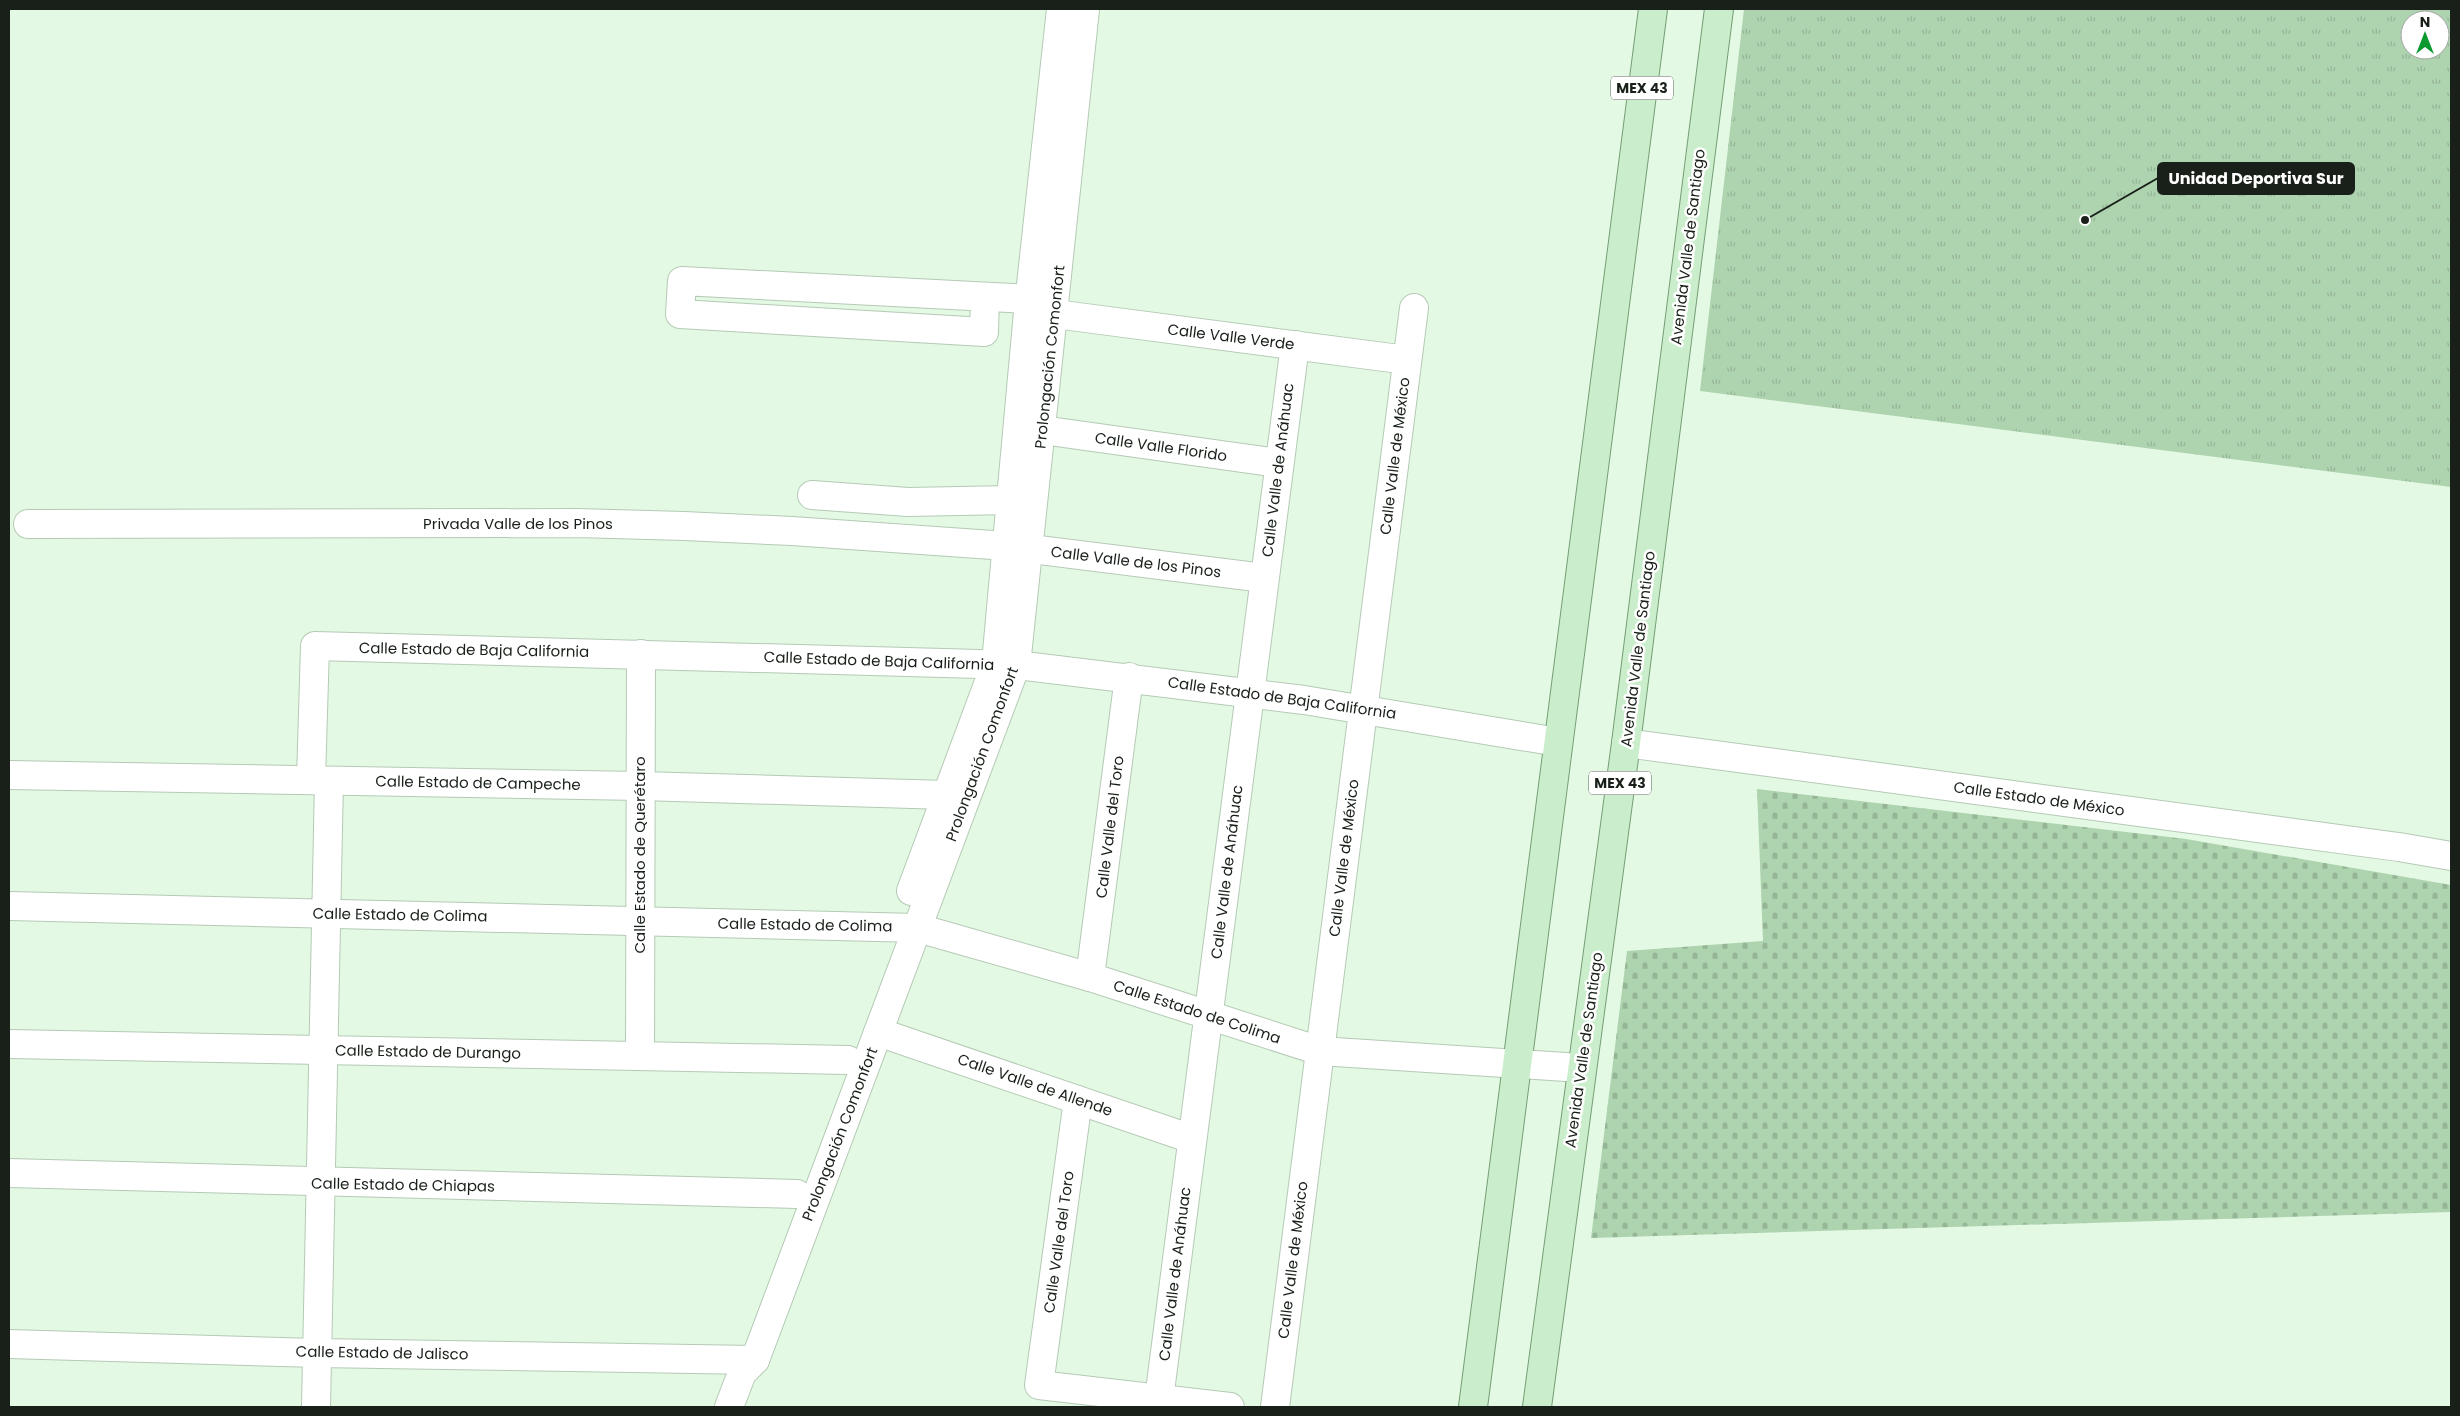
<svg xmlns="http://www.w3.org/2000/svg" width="2460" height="1416" viewBox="0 0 2460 1416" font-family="Poppins,sans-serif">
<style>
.cemetery{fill:url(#cemetery-stones)}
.park{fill:url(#park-tufts);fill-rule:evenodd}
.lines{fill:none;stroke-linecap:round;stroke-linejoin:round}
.minor-casing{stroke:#b5cab6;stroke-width:30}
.major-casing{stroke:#759e76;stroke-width:30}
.minor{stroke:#fff;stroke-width:28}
.major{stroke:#caeecb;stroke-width:28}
.labels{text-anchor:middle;stroke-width:5;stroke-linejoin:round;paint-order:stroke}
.shield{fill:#fff;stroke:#5e635e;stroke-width:1}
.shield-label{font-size:14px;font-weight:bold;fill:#192019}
.street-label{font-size:15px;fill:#192019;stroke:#fff}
.leader{fill:none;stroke:#192019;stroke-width:2}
.callout-dot{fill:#192019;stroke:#fff;stroke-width:2}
.callout{fill:#192019;stroke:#192019;stroke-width:2}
.callout-label{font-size:16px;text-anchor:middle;font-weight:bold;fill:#fff}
</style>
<defs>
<pattern id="cemetery-stones" width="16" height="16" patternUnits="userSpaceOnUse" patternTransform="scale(1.25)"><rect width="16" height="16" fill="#aed3af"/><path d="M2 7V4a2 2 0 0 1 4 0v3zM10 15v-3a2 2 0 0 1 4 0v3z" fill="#95b596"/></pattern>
<pattern id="park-tufts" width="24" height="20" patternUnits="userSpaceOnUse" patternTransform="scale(1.25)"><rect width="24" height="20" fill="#aed3af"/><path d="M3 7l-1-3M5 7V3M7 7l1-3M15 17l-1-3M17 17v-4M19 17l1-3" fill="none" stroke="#95b596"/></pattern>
</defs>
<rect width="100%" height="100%" fill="#e3f9e3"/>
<polygon class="cemetery" points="1757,789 2186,839 2451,885 2451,1212 1591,1238 1627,951 1763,941"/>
<path class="park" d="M1744 9H2451V487L1700 391ZM2410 20H2440V50H2410Z"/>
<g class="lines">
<defs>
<g id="minor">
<polyline points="985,297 984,332 680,314 682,281 1030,299"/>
<polyline points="1055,314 1407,360"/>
<polyline points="1042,430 1279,463"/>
<polyline points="812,495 908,502 1011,500"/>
<polyline points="28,524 577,523 684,526 792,531 1007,546 1264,578"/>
<polyline points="1626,743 2399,847 2451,856"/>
<polyline points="9,775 641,786 946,795"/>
<polyline points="311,780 315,646 1016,665 1304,700 1558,742"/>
<polyline points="911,891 996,663 1028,312 1061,9"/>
<polyline points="9,906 918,928 1090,977 1320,1051 1581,1068"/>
<polyline points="1090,977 1129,677"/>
<polyline points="878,1032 1192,1139"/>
<polyline points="9,1044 848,1060"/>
<polyline points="640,1056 641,654"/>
<polyline points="1078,1100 1039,1385 1230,1407"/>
<polyline points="9,1173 797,1194"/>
<polyline points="9,1344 317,1353 755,1360"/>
<polyline points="1159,1399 1295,345"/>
<polyline points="316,1407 329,781"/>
<polyline points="729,1407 742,1373 755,1360 1016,665 1085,9"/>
<polyline points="1275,1407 1414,308"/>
</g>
<g id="major">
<polyline points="1473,1407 1653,9"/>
<polyline points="1537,1407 1626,743 1719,9"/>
</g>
</defs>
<use href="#minor" class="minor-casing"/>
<use href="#major" class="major-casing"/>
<use href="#minor" class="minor"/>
<use href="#major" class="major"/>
</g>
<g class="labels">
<g class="shield">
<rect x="1611" y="76.5" width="62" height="23" rx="4"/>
<rect x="1589" y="771.5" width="62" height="23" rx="4"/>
</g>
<g class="shield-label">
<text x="1642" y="93">MEX 43</text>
<text x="1620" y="788">MEX 43</text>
</g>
<g class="street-label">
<text transform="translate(1688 247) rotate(-83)" y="5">Avenida Valle de Santiago</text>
<text transform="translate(1231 337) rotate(7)" y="5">Calle Valle Verde</text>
<text transform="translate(1050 357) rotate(-84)" y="5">Prolongación Comonfort</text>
<text transform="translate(1161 447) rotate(8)" y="5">Calle Valle Florido</text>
<text transform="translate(1395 456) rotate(-83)" y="5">Calle Valle de México</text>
<text transform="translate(1278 470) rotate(-83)" y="5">Calle Valle de Anáhuac</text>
<text x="518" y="529">Privada Valle de los Pinos</text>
<text transform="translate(1136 562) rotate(7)" y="5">Calle Valle de los Pinos</text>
<text transform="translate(1638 649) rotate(-83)" y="5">Avenida Valle de Santiago</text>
<text transform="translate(474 650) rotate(1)" y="5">Calle Estado de Baja California</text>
<text transform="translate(879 661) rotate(2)" y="5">Calle Estado de Baja California</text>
<text transform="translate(1282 698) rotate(8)" y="5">Calle Estado de Baja California</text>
<text transform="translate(982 754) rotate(-70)" y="5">Prolongación Comonfort</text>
<text transform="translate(478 783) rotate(1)" y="5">Calle Estado de Campeche</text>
<text transform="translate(2039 799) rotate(8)" y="5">Calle Estado de México</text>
<text transform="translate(1110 827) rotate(-83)" y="5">Calle Valle del Toro</text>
<text transform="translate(640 855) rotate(-90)" y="5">Calle Estado de Querétaro</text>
<text transform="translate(1344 858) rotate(-83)" y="5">Calle Valle de México</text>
<text transform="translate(1227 872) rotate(-83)" y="5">Calle Valle de Anáhuac</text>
<text transform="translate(400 915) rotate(1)" y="5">Calle Estado de Colima</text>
<text transform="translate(805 925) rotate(1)" y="5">Calle Estado de Colima</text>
<text transform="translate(1197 1012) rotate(18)" y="5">Calle Estado de Colima</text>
<text transform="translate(1584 1050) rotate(-82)" y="5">Avenida Valle de Santiago</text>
<text transform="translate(428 1052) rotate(1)" y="5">Calle Estado de Durango</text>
<text transform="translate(1035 1085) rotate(19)" y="5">Calle Valle de Allende</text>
<text transform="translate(840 1134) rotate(-69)" y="5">Prolongación Comonfort</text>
<text transform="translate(403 1185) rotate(1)" y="5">Calle Estado de Chiapas</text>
<text transform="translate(1059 1242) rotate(-82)" y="5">Calle Valle del Toro</text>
<text transform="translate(1293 1260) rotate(-83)" y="5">Calle Valle de México</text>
<text transform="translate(1175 1274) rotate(-83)" y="5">Calle Valle de Anáhuac</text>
<text transform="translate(382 1353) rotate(1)" y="5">Calle Estado de Jalisco</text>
</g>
</g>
<path class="leader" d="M2085 220L2158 178"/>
<circle class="callout-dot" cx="2085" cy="220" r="5"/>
<rect class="callout" x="2158" y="163" width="196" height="31" rx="5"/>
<g class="callout-label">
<text x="2256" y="184">Unidad Deportiva Sur</text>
</g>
<rect width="2460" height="1416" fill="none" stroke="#192019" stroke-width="20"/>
<g transform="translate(2425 35)"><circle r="24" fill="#ffffff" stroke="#a3a6a3"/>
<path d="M0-4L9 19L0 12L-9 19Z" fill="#0c9930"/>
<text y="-8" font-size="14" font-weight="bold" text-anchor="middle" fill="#192019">N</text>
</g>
</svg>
